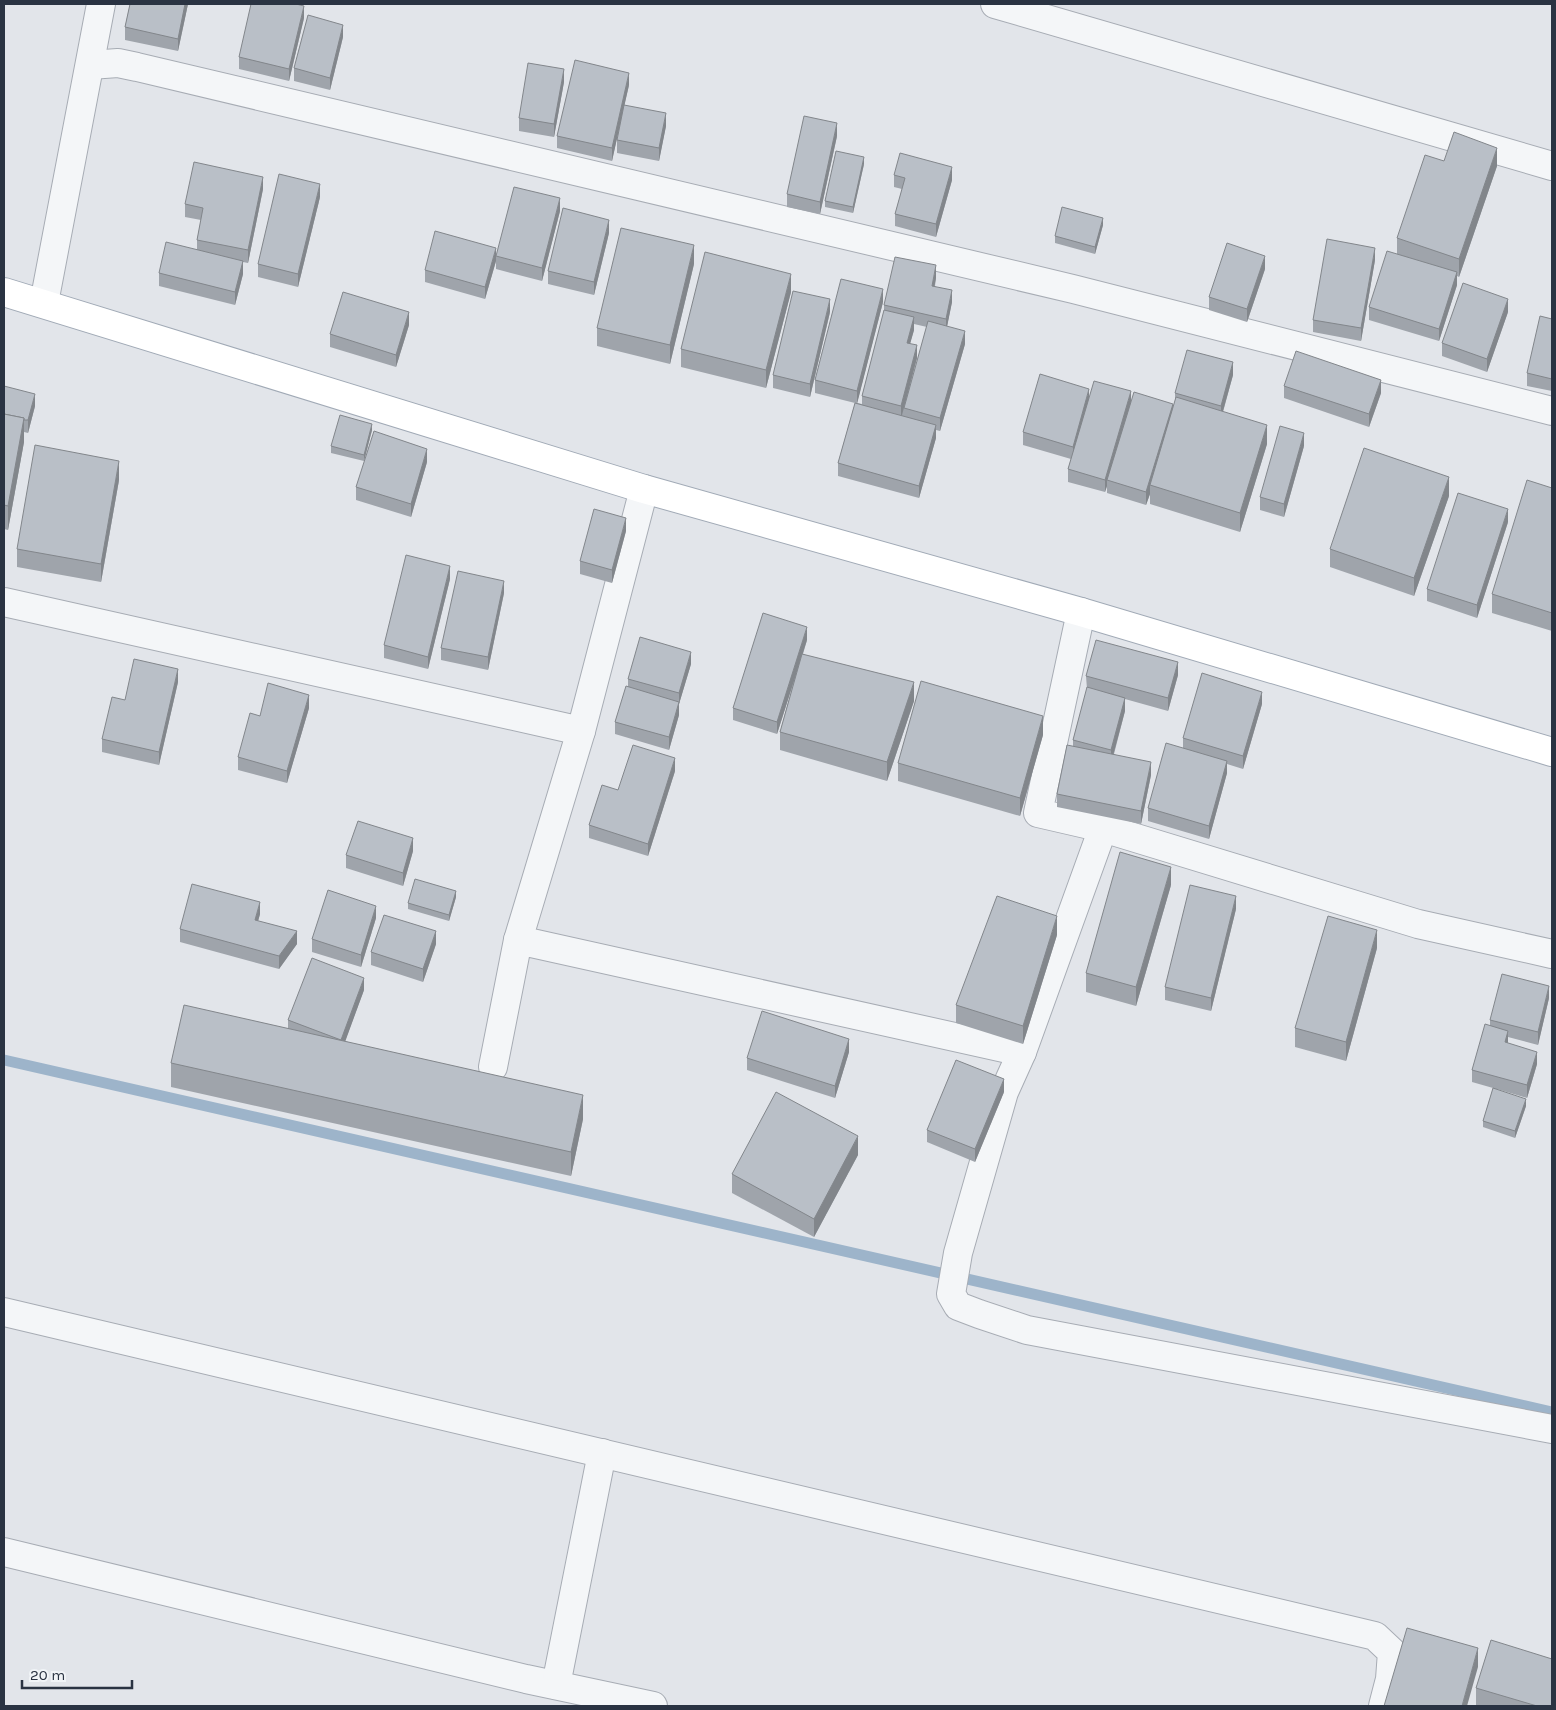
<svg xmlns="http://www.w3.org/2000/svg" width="1556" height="1710" viewBox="0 0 1556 1710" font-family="Karla,sans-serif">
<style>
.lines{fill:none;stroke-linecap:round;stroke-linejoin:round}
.stream{stroke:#9db4ca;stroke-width:11}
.street-casing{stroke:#a7acb4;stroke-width:30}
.primary-casing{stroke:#a1aab6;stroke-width:30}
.street{stroke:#f4f6f8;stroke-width:28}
.primary{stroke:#fff;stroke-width:28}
.wall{fill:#9fa4ab;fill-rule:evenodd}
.shaded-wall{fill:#82868b}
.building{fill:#b9bfc7;stroke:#82868b}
</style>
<rect width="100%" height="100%" fill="#e2e5ea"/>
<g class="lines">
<polyline class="stream" points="4,1060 1552,1412"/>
<defs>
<g id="street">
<polyline points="995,4 1552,166"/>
<polyline points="90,65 118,63 137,67 1073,289 1552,411"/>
<polyline points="44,303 101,4"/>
<polyline points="4,602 581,731"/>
<polyline points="1081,612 1038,813 1103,828 1418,924 1552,954"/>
<polyline points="1103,828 1022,1052 1004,1092 958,1253 951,1294 958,1306 979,1314 1027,1330 1552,1429"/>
<polyline points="518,940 581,731 644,489"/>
<polyline points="493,1067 518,940 1022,1052"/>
<polyline points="4,1312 1375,1636 1392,1652 1390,1679 1383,1706"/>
<polyline points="4,1552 526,1679 653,1706"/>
<polyline points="556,1685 602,1453"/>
</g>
<polyline id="primary" points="4,292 644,489 1081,612 1552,752"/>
</defs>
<use href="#street" class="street-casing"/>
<use href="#primary" class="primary-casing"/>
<use href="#street" class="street"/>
<use href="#primary" class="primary"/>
</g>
<g class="wall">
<polygon points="130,4 188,4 178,51 125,40 125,27"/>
<polygon points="304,18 289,81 239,69 239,57"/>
<polygon points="343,37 330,90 294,81 294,68"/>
<polygon points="564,82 554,137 519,131 519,118"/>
<polygon points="629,85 624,106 666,126 659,161 617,153 617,140 622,114 612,161 557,148 557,136"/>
<polygon points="837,136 820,214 787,207 787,194"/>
<polygon points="1444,161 1497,166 1459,277 1457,276 1457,285 1439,341 1369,320 1369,307 1397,254 1397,238"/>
<polygon points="864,164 853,213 825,207 825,201"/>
<polygon points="894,175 952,180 936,237 895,226 895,214 902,189 894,187"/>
<polygon points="263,189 248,263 243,262 243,274 235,305 159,286 159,273 197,250 197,240 201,220 185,217 185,204"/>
<polygon points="320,197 298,287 258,277 258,264"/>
<polygon points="560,211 542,281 496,269 496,256"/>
<polygon points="1103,225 1095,254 1055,243 1055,236"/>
<polygon points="609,233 594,295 548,284 548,271"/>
<polygon points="1375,260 1361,341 1313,332 1313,320"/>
<polygon points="496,261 485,299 425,282 425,270"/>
<polygon points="694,264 670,364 597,346 597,328"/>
<polygon points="1265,269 1247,322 1209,310 1209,297"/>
<path d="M936 278 935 286 952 302 947 326 965 344 940 431 936 430V438L919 498 838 476V463L855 403 815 393V380L883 302 857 403 862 404V396L884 312V305ZM914 324 927 327 907 397 917 358 910 343 914 330Z"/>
<polygon points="791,292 766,388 681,367 681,349"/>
<polygon points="830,312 810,397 773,388 773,375"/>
<polygon points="1508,312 1487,372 1442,356 1442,343"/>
<polygon points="1552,319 1552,391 1527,386 1527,373"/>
<polygon points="409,325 396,367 330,347 330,334"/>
<polygon points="1233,375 1223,412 1267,444 1240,532 1150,504 1150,494 1146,505 1107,493 1107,486 1105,492 1068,482 1068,469 1071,459 1023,445 1023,432 1089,398 1131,402 1173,408 1175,402 1175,393"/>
<polygon points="4,386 35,406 28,433 24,432 24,442 8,530 4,529"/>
<polygon points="1284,386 1381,393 1369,427 1284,398"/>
<polygon points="372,430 364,461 331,453 331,446"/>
<polygon points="1304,446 1284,517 1260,510 1260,497"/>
<polygon points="427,462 411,517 356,500 356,487"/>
<polygon points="119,480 101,582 17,567 17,549"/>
<polygon points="1552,488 1552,631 1492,613 1492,594"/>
<polygon points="1449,496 1414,596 1330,567 1330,549"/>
<polygon points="1508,522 1477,618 1427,601 1427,589"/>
<polygon points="626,531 612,583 580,574 580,561"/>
<polygon points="450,579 428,669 384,658 384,645"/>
<polygon points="504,593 488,670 441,660 441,648"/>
<polygon points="807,640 803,654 914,701 887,781 780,750 780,732 794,681 777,734 733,720 733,708"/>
<polygon points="691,664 679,704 679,715 669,750 615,734 615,722 628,687 628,679"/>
<polygon points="1178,675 1168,711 1125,699 1125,711 1114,754 1151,775 1141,824 1057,807 1057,794 1073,746 1073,740 1087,689 1086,676"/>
<polygon points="178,682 159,765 102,752 102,739 125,700"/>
<polygon points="1262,704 1243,769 1227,764 1227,773 1209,839 1148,821 1148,808 1183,748 1183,738"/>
<polygon points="309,708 287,783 238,770 238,757 260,716"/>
<polygon points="1043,735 1020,816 898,781 898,763"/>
<polygon points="675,771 648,856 589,838 589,825 618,790"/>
<polygon points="413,851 403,886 346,868 346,855"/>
<polygon points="1171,885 1136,1006 1086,992 1086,973"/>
<polygon points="456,897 449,921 408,909 408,903"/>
<polygon points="1236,909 1211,1011 1165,1000 1165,987"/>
<polygon points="260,914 258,921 297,944 279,969 180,942 180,929"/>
<polygon points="376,918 361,967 312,952 312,939"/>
<polygon points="1057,935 1023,1044 956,1023 956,1005"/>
<polygon points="436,944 423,982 371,965 371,952"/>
<polygon points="1377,948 1346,1061 1295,1047 1295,1028"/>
<polygon points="364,990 345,1041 583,1119 571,1176 171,1087 171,1063 288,1028 288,1020"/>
<polygon points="1549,998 1538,1045 1508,1037 1508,1043 1537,1064 1527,1098 1497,1089 1526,1106 1515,1138 1483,1127 1483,1121 1493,1088 1472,1082 1472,1070 1490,1026 1490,1020"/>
<polygon points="849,1052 835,1098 747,1070 747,1058"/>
<polygon points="1004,1092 975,1162 927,1142 927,1130"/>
<polygon points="858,1155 814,1237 732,1193 732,1174"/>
<polygon points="1476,1688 1552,1706 1476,1706"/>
</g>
<g class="shaded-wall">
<polygon points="185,4 188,4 178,51 178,39"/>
<polygon points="304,6 304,18 289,81 289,69"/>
<polygon points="343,25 343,37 330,90 330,78"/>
<polygon points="564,69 564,82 554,137 554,124"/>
<polygon points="629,73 629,85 612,161 612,148"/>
<polygon points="666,113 666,126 659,161 659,148"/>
<polygon points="837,123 837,136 820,214 820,202"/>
<polygon points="1497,148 1497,166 1459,277 1459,259"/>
<polygon points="864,157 864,164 853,213 853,207"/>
<polygon points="952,167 952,180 936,237 936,224"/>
<polygon points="263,177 263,189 248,263 248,250"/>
<polygon points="320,184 320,197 298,287 298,274"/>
<polygon points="560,198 560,211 542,281 542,268"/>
<polygon points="1103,218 1103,225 1095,254 1095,247"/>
<polygon points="609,220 609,233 594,295 594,282"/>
<polygon points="694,245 694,264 670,364 670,345"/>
<polygon points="496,248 496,261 485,299 485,287"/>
<polygon points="1375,248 1375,260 1361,341 1361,328"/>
<polygon points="1265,256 1265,269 1247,322 1247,309"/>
<polygon points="243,261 243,274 235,305 235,292"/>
<polygon points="936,265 936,278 932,298 932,286"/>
<polygon points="1457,272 1457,285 1439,341 1439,329"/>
<polygon points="791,274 791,292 766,388 766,370"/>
<polygon points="883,289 883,302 857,404 857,391"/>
<polygon points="952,290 952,302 946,332 946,319"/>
<polygon points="830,299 830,312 810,397 810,384"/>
<polygon points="1508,299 1508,312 1487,372 1487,359"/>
<polygon points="409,312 409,325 396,367 396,355"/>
<polygon points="914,317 914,330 907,355 907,343"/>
<polygon points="965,331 965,344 940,431 940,418"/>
<polygon points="917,345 917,358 901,419 901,406"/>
<polygon points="1233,362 1233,375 1221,418 1221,406"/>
<polygon points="1381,380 1381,393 1369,427 1369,414"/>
<polygon points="1089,389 1089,401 1073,460 1073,447"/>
<polygon points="1131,391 1131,404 1107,480 1107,486 1105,492 1105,480"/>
<polygon points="35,394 35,406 28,433 28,420"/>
<polygon points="1173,404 1173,416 1150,485 1150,494 1146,505 1146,492"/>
<polygon points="24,418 24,442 8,530 8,506"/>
<polygon points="372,424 372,430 364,461 364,455"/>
<polygon points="936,425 936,438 919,498 919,486"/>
<polygon points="1267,425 1267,444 1240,532 1240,513"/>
<polygon points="1304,433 1304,446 1284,517 1284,504"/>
<polygon points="427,449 427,462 411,517 411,504"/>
<polygon points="119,461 119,480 101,582 101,564"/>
<polygon points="1449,477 1449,496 1414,596 1414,578"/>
<polygon points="1508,509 1508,522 1477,618 1477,605"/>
<polygon points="626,518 626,531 612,583 612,570"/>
<polygon points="450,566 450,579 428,669 428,657"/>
<polygon points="504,581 504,593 488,670 488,657"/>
<polygon points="807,627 807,640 777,734 777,722"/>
<polygon points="691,652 691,664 679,704 679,715 669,750 669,737 679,703 679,693"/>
<polygon points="1178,662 1178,675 1168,711 1168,698"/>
<polygon points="178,669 178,682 159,765 159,752"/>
<polygon points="914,682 914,701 887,781 887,762"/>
<polygon points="1262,692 1262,704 1243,769 1243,756"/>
<polygon points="309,695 309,708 287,783 287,771"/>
<polygon points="1125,698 1125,711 1111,763 1111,750"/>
<polygon points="1043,716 1043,735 1020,816 1020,798"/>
<polygon points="675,758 675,771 648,856 648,844"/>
<polygon points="1227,761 1227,773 1209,839 1209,826"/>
<polygon points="1151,762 1151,775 1141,824 1141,811"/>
<polygon points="413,838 413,851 403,886 403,873"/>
<polygon points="1171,867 1171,885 1136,1006 1136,987"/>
<polygon points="456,891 456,897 449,921 449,915"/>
<polygon points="1236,896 1236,909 1211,1011 1211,998"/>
<polygon points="260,902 260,914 255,932 255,920"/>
<polygon points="376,906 376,918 361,967 361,955"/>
<polygon points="1057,916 1057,935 1023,1044 1023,1026"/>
<polygon points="1377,930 1377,948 1346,1061 1346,1042"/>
<polygon points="297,931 297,944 279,969 279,956"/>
<polygon points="436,931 436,944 423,982 423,969"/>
<polygon points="364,978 364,990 341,1053 341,1040"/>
<polygon points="1549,986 1549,998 1538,1045 1538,1032"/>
<polygon points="1508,1031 1508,1043 1505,1042"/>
<polygon points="849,1039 849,1052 835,1098 835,1086"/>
<polygon points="1537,1052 1537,1064 1527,1098 1527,1085"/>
<polygon points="1004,1079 1004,1092 975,1162 975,1149"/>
<polygon points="583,1095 583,1119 571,1176 571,1152"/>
<polygon points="1526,1099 1526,1106 1515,1138 1515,1131"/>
<polygon points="858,1136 858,1155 814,1237 814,1219"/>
<polygon points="1478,1648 1478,1667 1467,1706 1462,1706"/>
</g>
<g class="building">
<polygon points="130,4 185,4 178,39 125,27"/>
<polygon points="251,4 296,4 304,6 289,69 239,57"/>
<polygon points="308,15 343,25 330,78 294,68"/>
<polygon points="575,60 629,73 612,148 557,136"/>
<polygon points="528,63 564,69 554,124 519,118"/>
<polygon points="624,105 666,113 659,148 617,140"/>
<polygon points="804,116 837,123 820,202 787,194"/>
<polygon points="1454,132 1497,148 1459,259 1397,238 1425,155 1444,161"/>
<polygon points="836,151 864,157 853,207 825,201"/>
<polygon points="900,153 952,167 936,224 895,214 905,178 894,175"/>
<polygon points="194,162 263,177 248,250 197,240 203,208 185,204"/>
<polygon points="279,174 320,184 298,274 258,264"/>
<polygon points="514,187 560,198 542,268 496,256"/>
<polygon points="1062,207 1103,218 1095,247 1055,236"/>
<polygon points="563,208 609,220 594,282 548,271"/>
<polygon points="621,228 694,245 670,345 597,328"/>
<polygon points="435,231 496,248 485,287 425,270"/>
<polygon points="1327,239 1375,248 1361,328 1313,320"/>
<polygon points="166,242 243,261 235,292 159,273"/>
<polygon points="1227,243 1265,256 1247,309 1209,297"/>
<polygon points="1387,251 1457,272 1439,329 1369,307"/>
<polygon points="705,252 791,274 766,370 681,349"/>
<polygon points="895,257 936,265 932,286 952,290 946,319 884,305"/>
<polygon points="841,279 883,289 857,391 815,380"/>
<polygon points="1463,283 1508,299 1487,359 1442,343"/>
<polygon points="793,291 830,299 810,384 773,375"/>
<polygon points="343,292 409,312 396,355 330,334"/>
<polygon points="884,310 914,317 907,343 917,345 901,406 862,396"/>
<polygon points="1540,316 1552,319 1552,379 1527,373"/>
<polygon points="928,321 965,331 940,418 904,408"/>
<polygon points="1187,350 1233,362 1221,406 1175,393"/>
<polygon points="1296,351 1381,380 1369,414 1284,386"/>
<polygon points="1040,374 1089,389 1073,447 1023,432"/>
<polygon points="1094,381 1131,391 1105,480 1068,469"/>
<polygon points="4,386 35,394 28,420 24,420 24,418 4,414"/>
<polygon points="1134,392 1173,404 1146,492 1107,480"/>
<polygon points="1176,397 1267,425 1240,513 1150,485"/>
<polygon points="855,403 936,425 919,486 838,463"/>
<polygon points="4,414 24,418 8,506 4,505"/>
<polygon points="340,415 372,424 364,455 331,446"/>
<polygon points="1280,426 1304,433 1284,504 1260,497"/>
<polygon points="374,431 427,449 411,504 356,487"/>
<polygon points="35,445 119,461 101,564 17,549"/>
<polygon points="1364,448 1449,477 1414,578 1330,549"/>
<polygon points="1527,480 1552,488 1552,613 1492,594"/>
<polygon points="1458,493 1508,509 1477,605 1427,589"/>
<polygon points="594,509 626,518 612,570 580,561"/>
<polygon points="406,555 450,566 428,657 384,645"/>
<polygon points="458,571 504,581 488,657 441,648"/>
<polygon points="763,613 807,627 777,722 733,708"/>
<polygon points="640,637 691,652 679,693 628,679"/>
<polygon points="1096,640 1178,662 1168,698 1086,676"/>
<polygon points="802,654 914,682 887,762 780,732"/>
<polygon points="134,659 178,669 159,752 102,739 112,697 125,700"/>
<polygon points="1202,673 1262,692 1243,756 1183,738"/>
<polygon points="921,681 1043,716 1020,798 898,763"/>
<polygon points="268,683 309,695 287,771 238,757 250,713 260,716"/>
<polygon points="626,686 679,702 669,737 615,722"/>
<polygon points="1087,687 1125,698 1111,750 1073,740"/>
<polygon points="1166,743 1227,761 1209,826 1148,808"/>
<polygon points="633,745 675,758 648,844 589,825 602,785 618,790"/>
<polygon points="1067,745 1151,762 1141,811 1057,794"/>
<polygon points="358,821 413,838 403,873 346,855"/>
<polygon points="1120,852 1171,867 1136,987 1086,973"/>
<polygon points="415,879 456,891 449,915 408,903"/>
<polygon points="192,884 260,902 255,920 297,931 279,956 180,929"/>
<polygon points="1190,885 1236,896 1211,998 1165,987"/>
<polygon points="328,890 376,906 361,955 312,939"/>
<polygon points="997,896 1057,916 1023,1026 956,1005"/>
<polygon points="384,915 436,931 423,969 371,952"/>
<polygon points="1328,916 1377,930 1346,1042 1295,1028"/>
<polygon points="312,958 364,978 341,1040 288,1020"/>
<polygon points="1502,974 1549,986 1538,1032 1490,1020"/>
<polygon points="184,1005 583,1095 571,1152 171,1063"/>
<polygon points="762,1011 849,1039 835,1086 747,1058"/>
<polygon points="1485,1024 1508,1031 1505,1042 1537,1052 1527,1085 1472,1070"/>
<polygon points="956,1060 1004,1079 975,1149 927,1130"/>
<polygon points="1493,1088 1526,1099 1515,1131 1483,1121"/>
<polygon points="776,1092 858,1136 814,1219 732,1174"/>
<polygon points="1407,1628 1478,1648 1462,1706 1384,1706"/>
<polygon points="1491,1640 1552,1659 1552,1706 1537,1706 1476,1688"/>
</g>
<rect width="1556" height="1710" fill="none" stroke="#2a3342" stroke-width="10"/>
<path d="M22 1680v8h110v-8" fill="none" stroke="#2a3342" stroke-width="2.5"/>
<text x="30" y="1680" font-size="15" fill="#2a3342" stroke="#f1f4f7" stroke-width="4" paint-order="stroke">20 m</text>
</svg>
